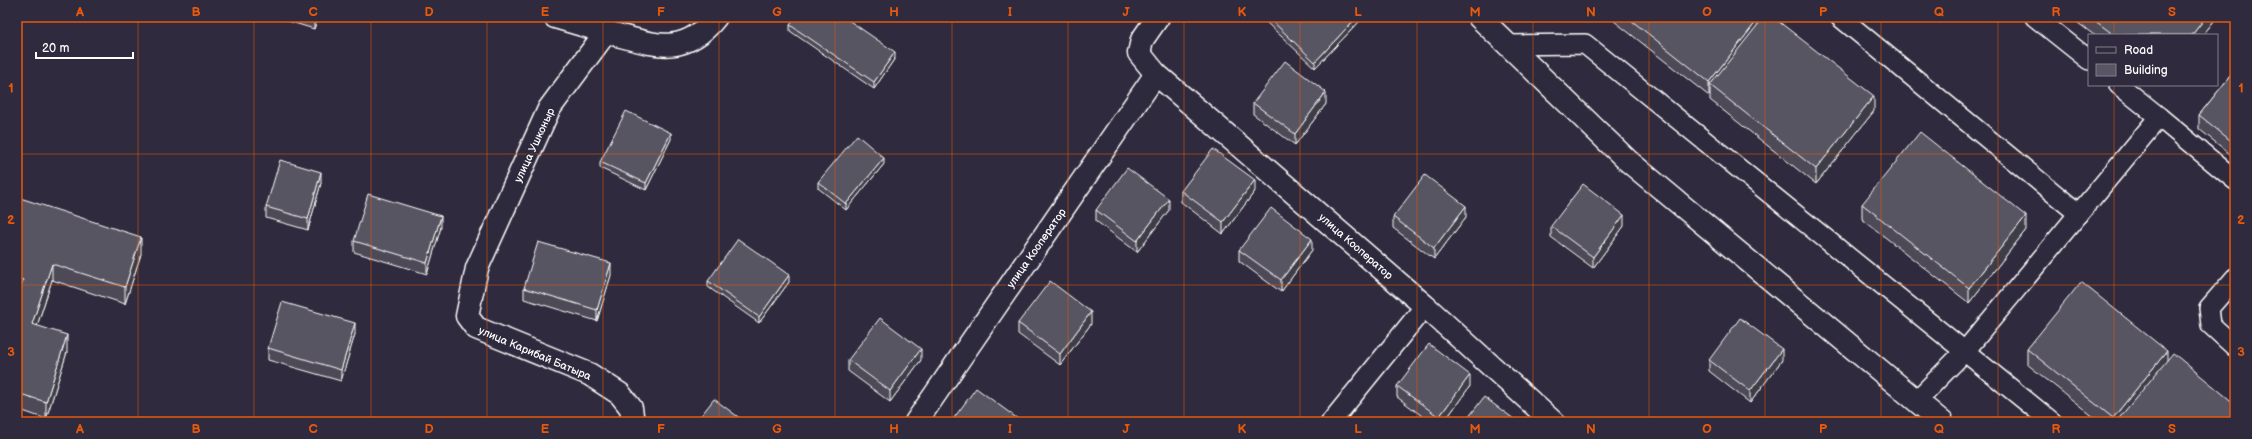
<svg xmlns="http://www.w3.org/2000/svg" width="2252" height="439" viewBox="0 0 2252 439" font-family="'Balsamiq Sans',sans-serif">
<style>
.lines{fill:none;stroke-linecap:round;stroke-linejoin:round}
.service-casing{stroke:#fff;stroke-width:22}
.minor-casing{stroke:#fff;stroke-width:25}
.tertiary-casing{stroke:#fff;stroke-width:25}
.service{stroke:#2f2a3d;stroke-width:19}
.minor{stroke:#2f2a3d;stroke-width:22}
.tertiary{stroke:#2f2a3d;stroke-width:22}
.wall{fill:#4d4956;stroke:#fff}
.shaded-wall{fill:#3e3c46;stroke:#fff}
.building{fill:#595564;stroke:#fff}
.grid{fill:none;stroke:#e8590c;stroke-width:1;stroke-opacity:0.55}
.labels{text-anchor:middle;stroke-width:3;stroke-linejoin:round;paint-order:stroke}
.street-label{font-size:11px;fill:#fff;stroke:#2f2a3d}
.neatline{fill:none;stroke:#e8590c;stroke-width:1.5}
.grid-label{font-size:13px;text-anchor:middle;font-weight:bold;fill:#e8590c}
</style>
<rect width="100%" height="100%" fill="#2f2a3d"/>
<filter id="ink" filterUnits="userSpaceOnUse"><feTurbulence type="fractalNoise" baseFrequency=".025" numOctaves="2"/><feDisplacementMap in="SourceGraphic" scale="8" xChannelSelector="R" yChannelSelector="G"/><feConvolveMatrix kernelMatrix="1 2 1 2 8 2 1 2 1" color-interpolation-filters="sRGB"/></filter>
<g filter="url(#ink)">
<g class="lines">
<defs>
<g id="service">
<polyline points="1840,17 2079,214"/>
<polyline points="2035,17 2089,60"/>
<polyline points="1508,45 1585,44 2052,422"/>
<polyline points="2119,85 2159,117"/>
<polyline points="2235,278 2209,308 2211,325 2235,347"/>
<polyline points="1916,401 1965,351 2159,117 2235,180"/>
<polyline points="1331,422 1425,306"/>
</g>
<g id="minor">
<polyline points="555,17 606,32"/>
<polyline points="1158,17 1142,40 1139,53 1156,74 1425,306 1553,422"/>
<polyline points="1479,17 1627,160 1942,422"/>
<polyline points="916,422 1156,74"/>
</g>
<path id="tertiary" d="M633 422 631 408 620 394 589 374 476 328 467 316 477 268 549 109 606 32C651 43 682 60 716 17"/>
</defs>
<use href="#service" class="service-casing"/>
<use href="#minor" class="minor-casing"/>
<use href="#tertiary" class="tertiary-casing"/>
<use href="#service" class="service"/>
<use href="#minor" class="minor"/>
<use href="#tertiary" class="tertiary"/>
</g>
<g class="wall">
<polygon points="275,17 318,17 314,29"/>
<polygon points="1266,17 1359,17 1359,22 1315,68 1266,22"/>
<polygon points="1609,17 1773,17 1874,111 1816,184 1710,100 1710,95 1709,96"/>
<polygon points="2074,17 2217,17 2203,35 2094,35 2074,20"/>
<polygon points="790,25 895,58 874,89 790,31"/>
<polygon points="2235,70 2235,158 2199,129 2199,115"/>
<polygon points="1253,103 1326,104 1295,145 1253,114"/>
<polygon points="671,139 646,190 600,168 600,162"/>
<polygon points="884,164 846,210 818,188 818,182"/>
<polygon points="321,183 308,230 266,218 266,207"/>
<polygon points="1181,191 1255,191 1223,234 1181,202"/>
<polygon points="17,197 141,254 125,304 52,280 37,326 67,352 46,419 17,409 17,297 18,294 17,294"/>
<polygon points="1862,204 2026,230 1969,303 1862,219"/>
<polygon points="1096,210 1169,210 1137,252 1096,221"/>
<polygon points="1393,217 1466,217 1434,259 1393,228"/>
<polygon points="1551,226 1624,226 1593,268 1551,237"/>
<polygon points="441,227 427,274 354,252 354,241"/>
<polygon points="1239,250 1312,250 1281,292 1239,261"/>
<polygon points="611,275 597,321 524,299 524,288"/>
<polygon points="708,281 789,282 759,323 708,287"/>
<polygon points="1018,323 1091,324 1060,365 1018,334"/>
<polygon points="355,334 341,381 268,360 268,348"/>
<polygon points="2027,349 2167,361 2235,422 2100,422 2027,364"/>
<polygon points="848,360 921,360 890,402 848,371"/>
<polygon points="1709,360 1782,360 1750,403 1709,371"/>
<polygon points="1397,386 1470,386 1444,422 1430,422 1397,397"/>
</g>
<g class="shaded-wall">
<polygon points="314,17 318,17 314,29"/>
<polygon points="1357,17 1359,17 1359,22 1315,68 1315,62"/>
<polygon points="1760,17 1767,17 1710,85 1710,95 1709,96 1709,82"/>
<polygon points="2206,17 2217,17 2203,35 2192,35"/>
<polygon points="895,52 895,58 874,89 874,82"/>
<polygon points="1326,92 1326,104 1295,145 1295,134"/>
<polygon points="1874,96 1874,111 1816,184 1816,169"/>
<polygon points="671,133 671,139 646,190 646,183"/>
<polygon points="884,158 884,164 846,210 846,204"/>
<polygon points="321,172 321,183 308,230 308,219"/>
<polygon points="1255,180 1255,191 1223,234 1223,222"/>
<polygon points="1169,199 1169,210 1137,252 1137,241"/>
<polygon points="1466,206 1466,217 1434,259 1434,248"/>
<polygon points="1624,215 1624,226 1593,268 1593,257"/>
<polygon points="441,216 441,227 427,274 427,263"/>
<polygon points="2026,216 2026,230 1969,303 1969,288"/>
<polygon points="141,237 141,254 125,304 125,287"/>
<polygon points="1312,239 1312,250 1281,292 1281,280"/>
<polygon points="611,263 611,275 597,321 597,310"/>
<polygon points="52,264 52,280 32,341 32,324"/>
<polygon points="789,275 789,282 759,323 759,317"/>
<polygon points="1091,312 1091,324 1060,365 1060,354"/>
<polygon points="355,323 355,334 341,381 341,370"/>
<polygon points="67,335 67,352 46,419 46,402"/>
<polygon points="921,349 921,360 890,402 890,391"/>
<polygon points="1782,349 1782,360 1750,403 1750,391"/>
<polygon points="2167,351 2167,365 2121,422 2113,422 2113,418"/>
<polygon points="1470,375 1470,386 1444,422 1439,422 1439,417"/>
<polygon points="2235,414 2235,422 2228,422"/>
</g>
<g class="building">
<polygon points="796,17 844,17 895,52 874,82 790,25"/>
<polygon points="1268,17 1357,17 1315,62"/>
<polygon points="1627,17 1760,17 1709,82"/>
<polygon points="1764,17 1773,17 1874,96 1816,169 1710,85"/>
<polygon points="2090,17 2206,17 2192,35 2114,35"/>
<polygon points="1285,61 1326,92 1295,134 1253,103"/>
<polygon points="2235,70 2235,144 2199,115"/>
<polygon points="626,111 671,133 646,183 600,162"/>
<polygon points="1920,132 2026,216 1969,288 1862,204"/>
<polygon points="857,135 884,158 846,204 818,182"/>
<polygon points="1213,149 1255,180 1223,222 1181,191"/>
<polygon points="280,160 321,172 308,219 266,207"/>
<polygon points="1127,168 1169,199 1137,241 1096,210"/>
<polygon points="1425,175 1466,206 1434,248 1393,217"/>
<polygon points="1583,184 1624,215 1593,257 1551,226"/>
<polygon points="368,194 441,216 427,263 354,241"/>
<polygon points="17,197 141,237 125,287 52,264 32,324 67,335 46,402 17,393 17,297 23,280 17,278"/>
<polygon points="1271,208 1312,239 1281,280 1239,250"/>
<polygon points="738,239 789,275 759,317 708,281"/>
<polygon points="538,242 611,263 597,310 524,288"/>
<polygon points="1050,281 1091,312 1060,354 1018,323"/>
<polygon points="2081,282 2167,351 2113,418 2027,349"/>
<polygon points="282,302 355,323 341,370 268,348"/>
<polygon points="880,318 921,349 890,391 848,360"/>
<polygon points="1740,318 1782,349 1750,391 1709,360"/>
<polygon points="1429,344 1470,375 1439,417 1397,386"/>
<polygon points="2173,353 2235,404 2235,414 2228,422 2116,422"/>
<polygon points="976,388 1018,419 1016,422 951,422"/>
<polygon points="1484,397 1518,422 1465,422"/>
<polygon points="714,399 745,422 696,422"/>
</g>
</g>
<path class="grid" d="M138 17V422M254 17V422M371 17V422M487 17V422M603 17V422M719 17V422M835 17V422M952 17V422M1068 17V422M1184 17V422M1300 17V422M1417 17V422M1533 17V422M1649 17V422M1765 17V422M1881 17V422M1998 17V422M2114 17V35M2114 85V422M17 154H2235M17 285H2235"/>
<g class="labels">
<g class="street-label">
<text transform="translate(534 145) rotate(-65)" y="4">улица Ушконыр</text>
<text transform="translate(1356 246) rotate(41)" y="4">улица Кооператор</text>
<text transform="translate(1036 248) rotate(-55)" y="4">улица Кооператор</text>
<text transform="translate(535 353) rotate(23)" y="4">улица Карибай Батыра</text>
</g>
</g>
<rect width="2252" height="439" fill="none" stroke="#2f2a3d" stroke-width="44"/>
<rect x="2088" y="34" width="130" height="52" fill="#2f2a3d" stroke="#827f8b"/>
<rect x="2096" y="47" width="20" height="6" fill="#2f2a3d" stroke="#827f8b"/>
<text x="2124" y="54" font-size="12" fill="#ffffff">Road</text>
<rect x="2096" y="64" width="20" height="12" fill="#595564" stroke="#827f8b"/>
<text x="2124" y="74" font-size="12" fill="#ffffff">Building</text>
<path d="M36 52v6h97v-6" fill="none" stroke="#ffffff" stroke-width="2"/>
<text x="42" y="52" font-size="12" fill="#ffffff" stroke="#2f2a3d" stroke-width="3" paint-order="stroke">20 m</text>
<rect x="22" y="22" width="2208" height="395" class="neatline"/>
<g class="grid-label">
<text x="80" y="16">A</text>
<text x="196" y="16">B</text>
<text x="313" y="16">C</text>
<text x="429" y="16">D</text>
<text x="545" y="16">E</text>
<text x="661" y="16">F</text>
<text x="777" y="16">G</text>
<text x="894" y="16">H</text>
<text x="1010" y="16">I</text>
<text x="1126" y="16">J</text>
<text x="1242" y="16">K</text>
<text x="1358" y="16">L</text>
<text x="1475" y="16">M</text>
<text x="1591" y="16">N</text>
<text x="1707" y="16">O</text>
<text x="1823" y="16">P</text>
<text x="1939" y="16">Q</text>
<text x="2056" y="16">R</text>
<text x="2172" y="16">S</text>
<text x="11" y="92">1</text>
<text x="2241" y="92">1</text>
<text x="11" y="224">2</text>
<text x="2241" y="224">2</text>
<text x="11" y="356">3</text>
<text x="2241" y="356">3</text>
<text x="80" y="433">A</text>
<text x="196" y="433">B</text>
<text x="313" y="433">C</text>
<text x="429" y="433">D</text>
<text x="545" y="433">E</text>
<text x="661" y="433">F</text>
<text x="777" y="433">G</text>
<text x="894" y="433">H</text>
<text x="1010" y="433">I</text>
<text x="1126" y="433">J</text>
<text x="1242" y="433">K</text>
<text x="1358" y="433">L</text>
<text x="1475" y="433">M</text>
<text x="1591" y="433">N</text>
<text x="1707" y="433">O</text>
<text x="1823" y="433">P</text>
<text x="1939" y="433">Q</text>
<text x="2056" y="433">R</text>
<text x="2172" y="433">S</text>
</g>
</svg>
